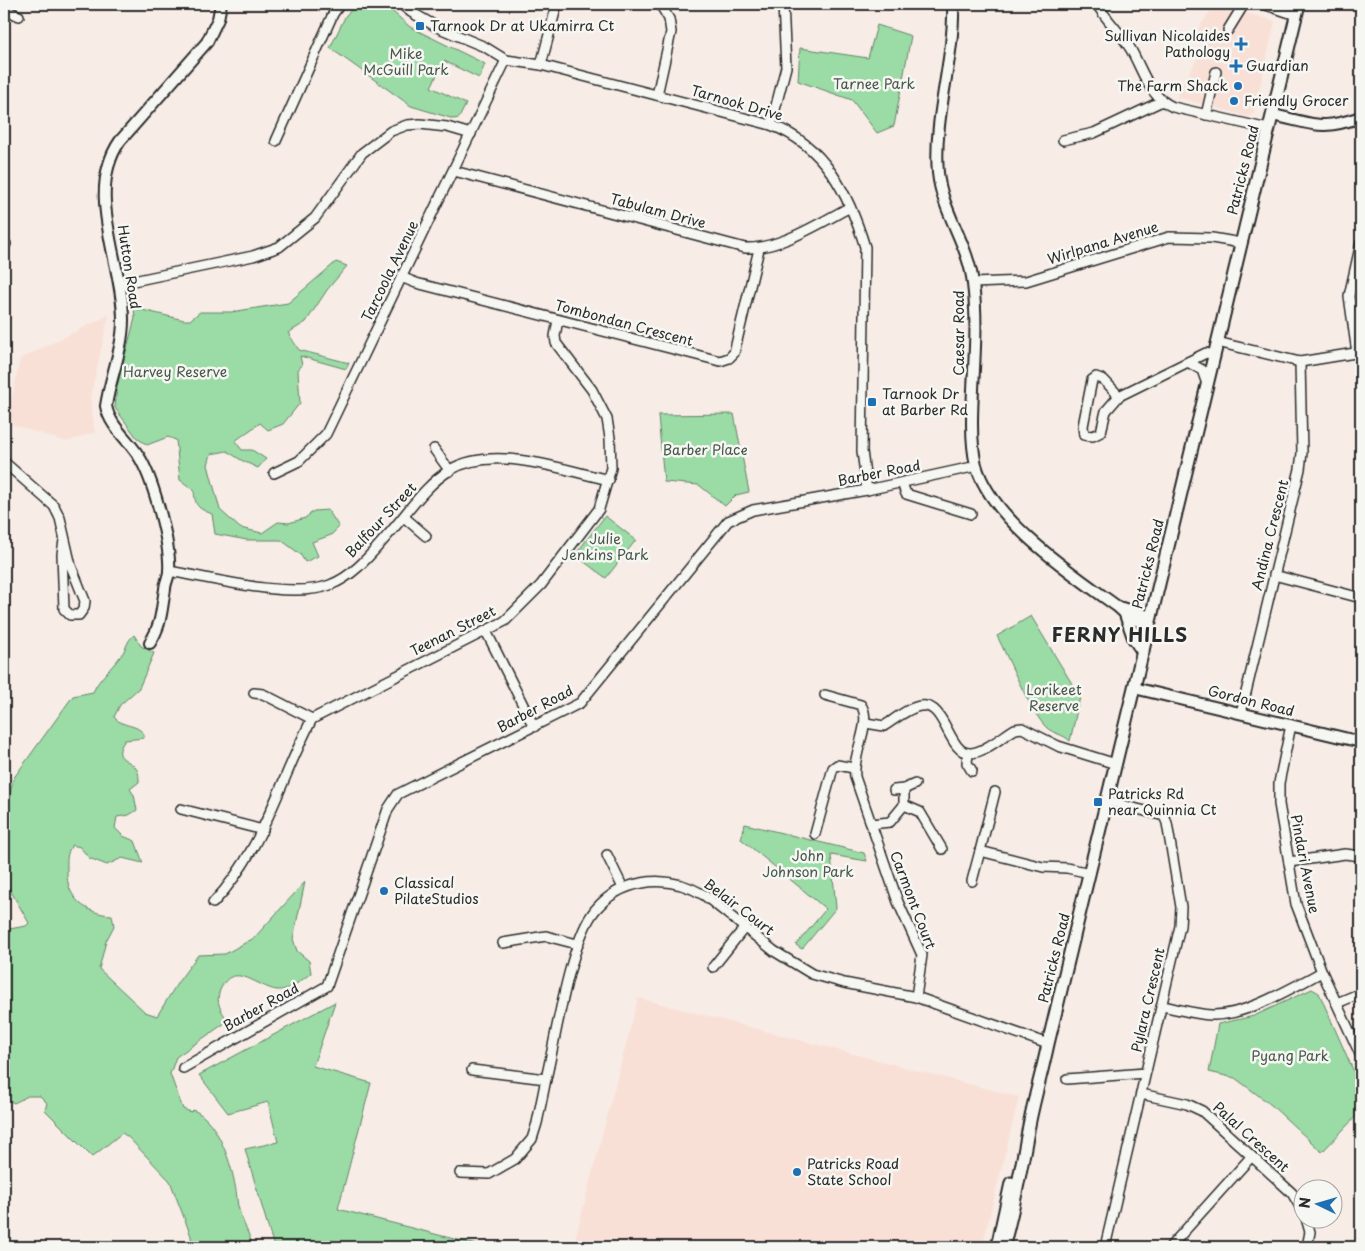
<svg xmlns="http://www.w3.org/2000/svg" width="1365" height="1251" viewBox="0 0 1365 1251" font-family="'Playpen Sans',sans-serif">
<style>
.built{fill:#f9e0d7}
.green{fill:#9bdba5;stroke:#638368}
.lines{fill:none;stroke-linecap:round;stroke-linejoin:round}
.minor-casing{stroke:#2b2b2b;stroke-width:12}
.tertiary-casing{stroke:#2b2b2b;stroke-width:14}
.secondary-casing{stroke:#2b2b2b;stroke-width:15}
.minor{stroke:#f6f6f2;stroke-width:9}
.tertiary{stroke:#f6f6f2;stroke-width:10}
.secondary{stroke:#f6f6f2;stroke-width:11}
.poi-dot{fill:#1f6fb2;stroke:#f6f6f2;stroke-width:2}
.labels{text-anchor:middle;stroke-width:5;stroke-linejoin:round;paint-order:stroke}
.poi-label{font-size:14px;fill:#2b2b2b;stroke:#f6f6f2;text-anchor:start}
.park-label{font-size:14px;fill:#47574a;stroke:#f6f6f2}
.street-label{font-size:14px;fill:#2b2b2b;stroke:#f6f6f2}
.district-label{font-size:19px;font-weight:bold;letter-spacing:1px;fill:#2b2b2b;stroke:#f6f6f2}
</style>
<rect width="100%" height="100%" fill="#f7ece6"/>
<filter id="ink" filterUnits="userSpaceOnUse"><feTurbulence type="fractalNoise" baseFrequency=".02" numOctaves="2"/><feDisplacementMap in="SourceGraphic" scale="10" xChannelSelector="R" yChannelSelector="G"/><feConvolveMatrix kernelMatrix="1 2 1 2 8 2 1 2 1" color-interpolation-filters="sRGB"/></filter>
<g filter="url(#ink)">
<g class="built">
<polygon points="1215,4 1235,4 1246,13 1275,21 1254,113 1249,117 1176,97 1206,43 1198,29"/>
<polygon points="109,315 90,398 95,432 67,442 7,423 20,359"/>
<polygon points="638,998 1019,1097 982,1247 573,1247"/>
</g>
<g class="green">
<polygon points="358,4 384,4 410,27 485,64 479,78 444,61 431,87 466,104 459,118 454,119 411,106 330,48 346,15"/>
<polygon points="877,25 911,36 894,126 877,133 852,100 798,81 800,48 868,58"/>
<path d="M336 262 347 266 327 290 306 322 288 333 299 350 349 363 346 369 300 356 302 365 298 370 300 403 283 424 268 430 260 423 235 441 242 450H252L266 459 258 468 241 460 227 451 211 454 208 465 220 510 240 528 262 533 278 522 289 523 305 518 314 511 328 510 339 527 331 535 312 542 318 556 305 562 300 554 281 540H247L215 534 212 514C197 508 195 506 194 490L180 480 176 440 168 437 147 445 137 438 115 408 117 386 135 318 134 308 184 320H190L200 312H231L288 303Z"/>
<polygon points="734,414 749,492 736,495 725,506 699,485 664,482 658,415"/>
<polygon points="605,516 636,540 606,578 575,555"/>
<path d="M1031 616 1080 697 1070 741C1063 734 1054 734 1047 728 1031 714 1008 657 997 636Z"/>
<path d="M134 635 141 646 154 653 139 688 120 705 114 717C123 728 136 723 144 734V738L125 740C110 761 131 758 137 770 139 773 139 778 139 782L130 789 134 795 137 810 129 815 117 817 115 828 123 836 135 841 143 863 122 858 107 865 89 858 80 847 72 845C66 854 67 860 67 871 66 898 86 914 112 915L114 926 106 941 99 969 145 1012 157 1016 178 982 198 955 225 954 254 938 305 882 293 939 297 951 309 961 311 973C302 980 289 991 277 990 258 988 233 959 220 990 215 1003 221 1010 228 1021L176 1057 170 1074 183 1109 191 1112 193 1110C220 1120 235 1174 237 1199 238 1215 249 1232 253 1247H192L191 1236 170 1181 128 1137 122 1133 92 1157 45 1110 47 1103 40 1096H28L14 1103 4 1098V930L26 926 29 923 5 881 4 837 8 833V805L13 779 73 696 93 692C100 676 115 666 124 651 127 645 128 640 134 635Z"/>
<polygon points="745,824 864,853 867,861 831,855 836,908 802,949 796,945 826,909 741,839"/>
<polygon points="1312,989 1319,993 1361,1088 1361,1111 1322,1152 1270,1104 1235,1078 1209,1072 1218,1024 1254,1016"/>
<polygon points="335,1002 313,1066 371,1083 338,1209 485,1247 274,1247 245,1149 278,1142 268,1102 228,1113 199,1075"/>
</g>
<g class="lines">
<defs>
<g id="minor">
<path d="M401 4 411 12 437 27 485 47 506 60 541 65 771 125C825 145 849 195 865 247L862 451 867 490"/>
<path d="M1097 4C1106 20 1120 32 1130 48 1143 70 1148 96 1173 107L1268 129"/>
<polyline points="1263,4 1296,15"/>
<polyline points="4,9 19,16"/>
<polyline points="1228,30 1244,4"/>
<polyline points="541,65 557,4"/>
<polyline points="657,95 671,32 669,19 660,4"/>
<polyline points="1206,115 1216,72"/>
<polyline points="1358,118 1361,127"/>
<polyline points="771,125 786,67 783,4"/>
<polyline points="1063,140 1094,133 1160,102"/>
<polyline points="276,141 333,14 340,4"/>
<path d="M454 171 745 248C778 250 820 223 850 207"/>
<polyline points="4,242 6,244"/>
<polyline points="401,277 416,283 720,361 729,358 734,353 759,249"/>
<polyline points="973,283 1026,281 1169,237 1212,238 1241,243"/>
<polyline points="119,284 253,256 279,247 315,218 362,153 391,131 407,125 420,124 447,127 471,134"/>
<polyline points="1217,342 1300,362 1361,352"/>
<polyline points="1357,353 1349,296 1361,243"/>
<polyline points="1188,362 1202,370 1207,384"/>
<polyline points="1119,396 1104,380 1096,377 1092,380 1083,426 1084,435 1093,436 1101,432 1106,411 1119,396 1206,353 1214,355"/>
<polyline points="434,449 450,471"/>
<polyline points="4,462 54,506 60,518 71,566 85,601 84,608 79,615 70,615 64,609 62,554 64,540"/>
<polyline points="274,473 299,461 326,434 506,60"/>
<polyline points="902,483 906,494 971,514"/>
<polyline points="404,517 426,536"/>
<path d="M169 571C211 578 291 600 330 585 354 576 371 554 387 536 407 514 425 485 450 470 494 444 563 470 609 480"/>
<polyline points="1274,575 1361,598"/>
<polyline points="486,631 534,727"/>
<polyline points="254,693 263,694 312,719"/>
<path d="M825 695 861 705C873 723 852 752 855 777L898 902 922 955 916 997"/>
<polyline points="1241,713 1300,469 1302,453 1300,362"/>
<path d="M866 723 884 726C894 720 909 707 921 706 946 702 948 755 971 753 985 752 1003 736 1015 729L1022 728 1058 746 1116 764"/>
<polyline points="1291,725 1279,783 1279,804 1296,904 1322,972 1361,1056"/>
<polyline points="968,753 967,763 972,771"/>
<polyline points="904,789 915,784"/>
<polyline points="894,790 904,789 904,805 920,812 942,849"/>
<polyline points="995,792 980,851 1043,867 1067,868 1090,873"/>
<polyline points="181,809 263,830"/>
<polyline points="871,824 890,822 904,805"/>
<polyline points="815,834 833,768 837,765 854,768"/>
<polyline points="607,855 623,888"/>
<polyline points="1289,862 1345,854 1361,856"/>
<polyline points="972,881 980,851"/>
<path d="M213 903C263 851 279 782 312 719L505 621 541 585 599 509 611 468 610 438 607 419 592 390 556 343 555 336 558 320"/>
<polyline points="503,943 546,936 577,944"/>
<polyline points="713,967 745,927"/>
<polyline points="1337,1003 1361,993"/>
<path d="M1162 1006C1178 1009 1195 1014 1211 1015 1244 1017 1293 987 1322 972"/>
<polyline points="183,1068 327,986 388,809 398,794 580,703 728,521 753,510 867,490 977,466"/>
<path d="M472 1070 546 1079C556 1037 570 939 596 909 608 895 625 886 642 883 664 879 685 884 704 895L774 951 812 974 844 983 916 997 1048 1044"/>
<polyline points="1067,1079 1145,1073"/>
<polyline points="1141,1094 1187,1104 1202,1111 1292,1193 1302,1210"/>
<polyline points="460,1173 489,1174 515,1159 532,1139 537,1123 546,1079"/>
<polyline points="1306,1218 1310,1232 1307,1247"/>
<polyline points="1105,1247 1180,926 1181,907 1167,823 1164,816 1107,801"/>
<polyline points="1170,1247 1251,1157"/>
</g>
<g id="tertiary">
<path d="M953 4C955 58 933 117 938 173 942 212 969 245 973 284 979 330 972 378 972 424 972 437 973 452 976 465 991 520 1074 575 1118 607L1130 618 1149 624"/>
<path d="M1272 115C1314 123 1317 132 1361 117"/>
<polyline points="1122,608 1151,617"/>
<path d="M150 643C162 623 161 612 165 589 165 583 169 577 169 571 171 545 154 483 141 460 131 441 110 428 106 406 110 378 123 349 123 320 123 262 84 193 120 141L207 42 218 19 221 4"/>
<polyline points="1134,688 1361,742"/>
</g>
<g id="secondary">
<polyline points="1126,616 1134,639 1143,652"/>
<polyline points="997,1247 1011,1183"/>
<path d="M1003 1247C1014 1209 1021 1170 1028 1131 1033 1102 1042 1073 1048 1044L1299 4"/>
</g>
</defs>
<use href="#minor" class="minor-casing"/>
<use href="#tertiary" class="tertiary-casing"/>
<use href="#secondary" class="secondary-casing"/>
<use href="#minor" class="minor"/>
<use href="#tertiary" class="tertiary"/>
<use href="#secondary" class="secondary"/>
</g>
</g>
<g class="poi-dot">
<rect x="415" y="21" width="10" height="10" rx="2.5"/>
<path d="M1238.5 36.5h5v5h5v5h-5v5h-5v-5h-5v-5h5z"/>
<path d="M1233.5 58.5h5v5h5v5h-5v5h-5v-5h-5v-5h5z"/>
<circle cx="1238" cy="86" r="5"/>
<circle cx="1234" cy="101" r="5"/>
<rect x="867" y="397" width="10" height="10" rx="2.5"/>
<rect x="1093" y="797" width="10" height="10" rx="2.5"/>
<circle cx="384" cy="891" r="5"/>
<circle cx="797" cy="1172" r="5"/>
</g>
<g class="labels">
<g class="poi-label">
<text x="430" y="31">Tarnook Dr at Ukamirra Ct</text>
<text x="1230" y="41" text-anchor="end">Sullivan Nicolaides<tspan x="1230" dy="16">Pathology</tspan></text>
<text x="1246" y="71">Guardian</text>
<text x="1228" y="91" text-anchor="end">The Farm Shack</text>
<text x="1244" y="106">Friendly Grocer</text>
<text x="882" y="399">Tarnook Dr<tspan x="882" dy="16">at Barber Rd</tspan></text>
<text x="1108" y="799">Patricks Rd<tspan x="1108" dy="16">near Quinnia Ct</tspan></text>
<text x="394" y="888">Classical<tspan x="394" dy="16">PilateStudios</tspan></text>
<text x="807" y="1169">Patricks Road<tspan x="807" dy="16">State School</tspan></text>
</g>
<g class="park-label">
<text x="406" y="59">Mike<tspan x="406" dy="16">McGuill Park</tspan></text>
<text x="874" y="89">Tarnee Park</text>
<text x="175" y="377">Harvey Reserve</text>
<text x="705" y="455">Barber Place</text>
<text x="605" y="544">Julie<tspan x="605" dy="16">Jenkins Park</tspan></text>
<text x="1054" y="695">Lorikeet<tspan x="1054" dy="16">Reserve</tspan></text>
<text x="808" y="861">John<tspan x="808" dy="16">Johnson Park</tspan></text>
<text x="1290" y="1061">Pyang Park</text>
</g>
<g class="street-label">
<text transform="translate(737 103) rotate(16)" y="5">Tarnook Drive</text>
<text transform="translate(1243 170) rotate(-76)" y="5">Patricks Road</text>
<text transform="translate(658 211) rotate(15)" y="5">Tabulam Drive</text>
<text transform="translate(1103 243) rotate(-17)" y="5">Wirlpana Avenue</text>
<text transform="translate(129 267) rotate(81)" y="5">Hutton Road</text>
<text transform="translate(390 271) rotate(-64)" y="5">Tarcoola Avenue</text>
<text transform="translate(624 323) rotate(15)" y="5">Tombondan Crescent</text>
<text transform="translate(959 333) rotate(-90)" y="5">Caesar Road</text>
<text transform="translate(879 473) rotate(-11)" y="5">Barber Road</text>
<text transform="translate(381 520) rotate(-47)" y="5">Balfour Street</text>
<text transform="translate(1270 535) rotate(-76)" y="5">Andina Crescent</text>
<text transform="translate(1148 564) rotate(-76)" y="5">Patricks Road</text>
<text transform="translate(453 631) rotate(-27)" y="5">Teenan Street</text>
<text transform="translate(1251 701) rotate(14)" y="5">Gordon Road</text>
<text transform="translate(535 709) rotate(-28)" y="5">Barber Road</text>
<text transform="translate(1305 864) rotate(79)" y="5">Pindari Avenue</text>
<text transform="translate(913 900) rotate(69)" y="5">Carmont Court</text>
<text transform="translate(739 907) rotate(37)" y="5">Belair Court</text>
<text transform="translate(1054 958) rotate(-76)" y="5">Patricks Road</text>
<text transform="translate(1148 1000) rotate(-77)" y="5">Pylara Crescent</text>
<text transform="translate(261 1007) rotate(-29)" y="5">Barber Road</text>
<text transform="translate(1251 1137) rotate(42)" y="5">Palal Crescent</text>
</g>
<g class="district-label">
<text x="1120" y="642">FERNY HILLS</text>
</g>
</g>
<rect width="1365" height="1251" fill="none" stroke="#f6f6f2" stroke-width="20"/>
<rect x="10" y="10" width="1345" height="1231" fill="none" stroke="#2b2b2b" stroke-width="2" filter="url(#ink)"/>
<g transform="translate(1318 1204) rotate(275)"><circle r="24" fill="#f6f6f2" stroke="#a5a5a2"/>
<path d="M0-4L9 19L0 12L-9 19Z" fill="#1f6fb2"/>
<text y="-8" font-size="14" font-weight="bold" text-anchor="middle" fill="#2b2b2b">N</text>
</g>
</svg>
